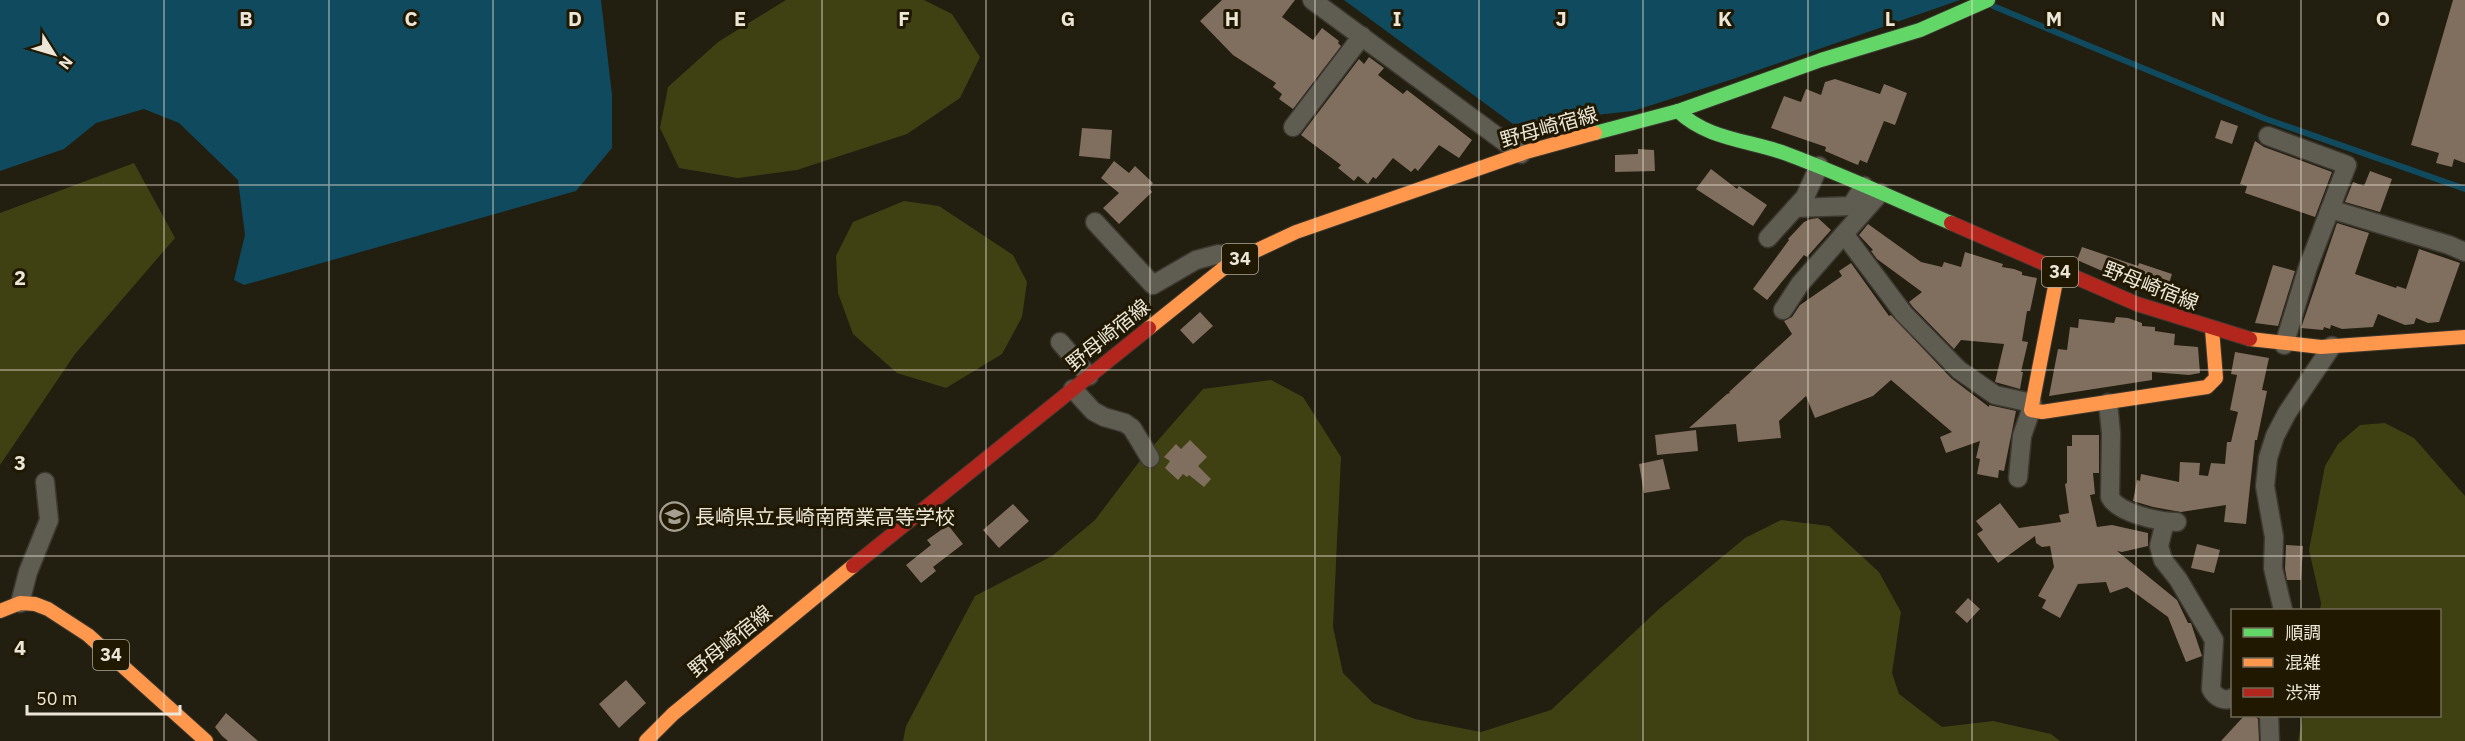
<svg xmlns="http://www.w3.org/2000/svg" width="2465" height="741" viewBox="0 0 2465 741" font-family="'IBM Plex Sans','Noto Sans JP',sans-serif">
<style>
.green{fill:#3f4113}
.water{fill:#104a5e}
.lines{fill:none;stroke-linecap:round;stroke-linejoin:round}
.stream{stroke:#104a5e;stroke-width:6}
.building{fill:#806e5e}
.street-casing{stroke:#3c382f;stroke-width:21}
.fast-casing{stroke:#3c382f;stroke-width:16}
.slow-casing{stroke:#3c382f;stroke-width:16}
.jam-casing{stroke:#3c382f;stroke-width:16}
.street{stroke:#5f5c52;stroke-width:18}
.fast{stroke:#63d668;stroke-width:14}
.slow{stroke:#ff974d;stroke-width:14}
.jam{stroke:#b3261e;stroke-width:14}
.grid{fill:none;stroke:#ebe6d7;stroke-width:1.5;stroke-opacity:0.55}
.labels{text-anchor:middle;stroke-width:6;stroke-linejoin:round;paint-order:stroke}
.shield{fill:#201801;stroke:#aea897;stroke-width:1.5}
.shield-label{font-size:18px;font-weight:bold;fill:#ebe6d7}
.street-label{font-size:20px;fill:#ebe6d7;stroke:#201801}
.poi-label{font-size:20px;fill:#ebe6d7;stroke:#201801;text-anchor:start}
.grid-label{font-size:20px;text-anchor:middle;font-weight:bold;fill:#ebe6d7;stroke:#201801;stroke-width:6;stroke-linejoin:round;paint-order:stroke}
</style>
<rect width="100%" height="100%" fill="#221e10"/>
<g class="green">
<polygon points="786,0 924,0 952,14 980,57 960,98 907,134 797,170 738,178 679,168 660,128 668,87 718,42"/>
<polygon points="134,163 175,238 75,354 0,465 0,213"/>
<polygon points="904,201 939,206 1013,255 1027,282 1022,317 1002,354 946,388 897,373 853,334 838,293 836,256 853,222"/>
<polygon points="1271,380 1303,397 1341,457 1333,627 1343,673 1373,703 1415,719 1481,732 1551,710 1659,609 1745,538 1781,520 1829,526 1879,572 1901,612 1892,673 1899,694 1942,727 1993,721 2051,734 2060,741 903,741 906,726 975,596 1052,556 1095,520 1139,462 1203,389"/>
<polygon points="2385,423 2414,438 2465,496 2465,741 2298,741 2303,716 2440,716 2440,610 2320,610 2321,603 2309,550 2325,466 2338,444 2360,425"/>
</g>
<g class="water">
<polygon points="0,0 601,0 612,95 612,148 576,191 244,285 234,280 245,235 238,180 179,123 144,109 96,123 64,149 0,171"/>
<polygon points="1344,0 1960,0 1730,80 1633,111 1513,124"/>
</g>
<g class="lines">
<polyline class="stream" points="1993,6 2266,119 2465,189"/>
</g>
<g class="building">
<polygon points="1222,0 1295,0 1282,17 1313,40 1322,28 1339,41 1338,43 1341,46 1293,109 1279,99 1282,94 1273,87 1276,83 1233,55 1200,21"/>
<polygon points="2453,0 2465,0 2465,163 2454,159 2452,167 2436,163 2439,153 2411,145"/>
<polygon points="1369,57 1384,68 1378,75 1403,94 1407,90 1472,140 1459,158 1439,145 1418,171 1415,168 1411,172 1393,158 1376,179 1373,177 1368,184 1358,176 1354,181 1338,168 1341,165 1301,135 1359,59 1364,64"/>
<polygon points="1835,79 1880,94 1884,84 1907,93 1895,125 1884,121 1867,163 1860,160 1858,165 1853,163 1825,151 1826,147 1771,128 1784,96 1801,102 1806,89 1821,95 1825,82"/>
<polygon points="2221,120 2238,126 2232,144 2215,138"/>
<polygon points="1082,128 1112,130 1110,159 1079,156"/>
<polygon points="2255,141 2264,147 2332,172 2315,217 2245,193 2247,186 2240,184"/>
<polygon points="1638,149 1654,150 1655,171 1615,172 1615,155 1638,154"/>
<polygon points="1114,161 1129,173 1135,166 1153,183 1149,188 1152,192 1119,224 1103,208 1119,193 1101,178"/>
<polygon points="1711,169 1737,189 1739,186 1767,205 1753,226 1696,189"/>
<polygon points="2370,171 2392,179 2380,212 2345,202 2353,182 2364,186"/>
<polygon points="1818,218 1831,230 1807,257 1804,255 1767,300 1753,289 1789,240 1788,239 1804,222 1811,219"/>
<polygon points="2337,223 2369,233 2355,274 2396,288 2397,286 2406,289 2419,249 2460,263 2439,322 2428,323 2416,318 2414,324 2405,325 2378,314 2373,327 2342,329 2331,325 2330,329 2324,327 2323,330 2301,328"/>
<polygon points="1868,224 1921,262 1942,267 1944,262 1961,267 1965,252 2003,264 2002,267 2014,269 2022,272 2022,275 2037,278 2030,311 2027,311 2022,341 2028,342 2021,372 2023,372 2020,389 1995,382 2004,344 1961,340 1954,349 1913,307 1909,302 1922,292 1877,259 1871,251 1873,250 1859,235"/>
<polygon points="2082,247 2138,266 2139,263 2172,274 2166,293 2116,277 2077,260"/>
<polygon points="1851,263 1889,316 1891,315 1951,378 1989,407 1989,405 2016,411 2004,471 1999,470 1998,478 1977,474 1980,459 1976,458 1980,441 1946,453 1940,437 1952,432 1891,380 1873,396 1815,418 1806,396 1779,421 1781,438 1738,442 1736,424 1689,428 1727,394 1730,393 1729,392 1792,334 1784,321 1792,317 1800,305 1842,276 1839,271"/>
<polygon points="2273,265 2295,271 2278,326 2255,323"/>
<polygon points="1200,312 1213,326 1193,344 1180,330"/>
<polygon points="2116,317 2128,318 2142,323 2142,326 2155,327 2155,331 2175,334 2174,345 2198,347 2200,373 2189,375 2152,372 2152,380 2049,396 2058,349 2067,350 2070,327 2078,328 2079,319 2114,323"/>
<polygon points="2235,352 2269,358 2262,390 2267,391 2257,440 2255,440 2246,524 2224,522 2226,505 2181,512 2153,507 2133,501 2137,480 2140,481 2141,474 2179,482 2180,462 2200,463 2199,475 2208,476 2211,463 2225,464 2227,442 2231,442 2238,412 2230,410 2237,375 2231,374"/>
<polygon points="1696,430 1698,451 1657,455 1655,435"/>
<polygon points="2072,435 2099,435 2099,473 2093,473 2095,494 2090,495 2097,527 2112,525 2148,533 2148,546 2122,552 2117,551 2177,600 2188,623 2191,623 2202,656 2186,662 2168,617 2127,587 2110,593 2106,582 2078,584 2060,618 2042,608 2046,600 2038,596 2054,567 2050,546 2042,547 2036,543 2035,536 1998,563 1977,534 1983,530 1976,521 2000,503 2019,528 2061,522 2059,515 2069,513 2065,484 2067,483 2067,446 2072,446"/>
<polygon points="1190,440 1207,457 1198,466 1211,479 1204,487 1189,475 1187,477 1183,474 1178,480 1165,468 1170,461 1164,457 1176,444 1181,449"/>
<polygon points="1663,459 1670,489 1644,493 1639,464"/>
<polygon points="1013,504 1029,521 999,548 983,530"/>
<polygon points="948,525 963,544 933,567 936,571 921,583 906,565 931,545 927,540"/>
<polygon points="2197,544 2220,550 2214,573 2191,568"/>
<polygon points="2286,545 2303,546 2301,580 2287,580 2285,569"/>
<polygon points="1968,598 1980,609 1967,623 1955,612"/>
<polygon points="626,680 646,703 619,728 599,704"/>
<polygon points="226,713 258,741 228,741 222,736 215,727"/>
<polygon points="2244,716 2254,716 2258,719 2259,741 2221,741"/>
</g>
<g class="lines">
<defs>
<g id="street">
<polyline points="1312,0 1521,154"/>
<polyline points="1293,127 1362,36"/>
<polyline points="2268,136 2347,165 2308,267 2284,345"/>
<polyline points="1795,208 1851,206 1864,186"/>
<polyline points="2330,209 2449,245 2465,252"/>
<polyline points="1095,222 1153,285 1196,260 1219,254 1230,263"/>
<polyline points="1844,234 1904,314 1959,370 1995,395 2032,403"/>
<polyline points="1768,238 1805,197 1819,166"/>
<polyline points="1783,310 1800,284 1880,193"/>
<polyline points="1060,342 1089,376"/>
<polyline points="1073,389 1093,411 1104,417 1125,423 1132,428 1150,458"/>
<path d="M2108 403 2111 433 2110 497C2118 513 2159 522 2177 522"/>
<polyline points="2018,478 2022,436 2031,410"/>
<path d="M2165 522 2159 546 2163 560 2178 579 2214 640 2211 689C2215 697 2224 702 2232 698"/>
<polyline points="20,603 28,572 49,520 45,482"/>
<polyline points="2283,610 2273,568 2274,537 2265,486 2268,458 2275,436 2287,413 2332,346"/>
<polyline points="2269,716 2270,741"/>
</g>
<g id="fast">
<path d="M1678 111C1708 140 1750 140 1787 154 1843 175 1897 200 1951 223"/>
<polyline points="1595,133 1678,111 1821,60 1920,30 1988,0"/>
</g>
<g id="slow">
<polyline points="2058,271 2031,410 2042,412 2207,387 2216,378 2212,329"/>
<polyline points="1149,328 1230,263 1296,232 1526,152 1595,133"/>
<polyline points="2250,339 2321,347 2465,337"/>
<polyline points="0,611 20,603 35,604 48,609 88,635 206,741"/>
<polyline points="646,741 673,714 853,566"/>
</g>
<g id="jam">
<polyline points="1951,223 2137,304 2250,339"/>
<polyline points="853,566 1149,328"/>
</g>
</defs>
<use href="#street" class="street-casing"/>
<use href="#fast" class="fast-casing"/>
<use href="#slow" class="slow-casing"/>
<use href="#jam" class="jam-casing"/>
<use href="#street" class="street"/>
<use href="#fast" class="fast"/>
<use href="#slow" class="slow"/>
<use href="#jam" class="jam"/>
</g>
<path class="grid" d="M164 0V741M329 0V741M493 0V741M657 0V741M822 0V741M986 0V741M1150 0V741M1315 0V741M1479 0V741M1643 0V741M1808 0V741M1972 0V741M2136 0V741M2301 0V610M0 185H2465M0 370H2465M0 556H2465M2301 716V741"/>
<defs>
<symbol id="school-ring" viewBox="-11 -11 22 22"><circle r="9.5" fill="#201801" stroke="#a5a091" stroke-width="1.5"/><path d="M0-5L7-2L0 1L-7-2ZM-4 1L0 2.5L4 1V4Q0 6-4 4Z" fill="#a5a091"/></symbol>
</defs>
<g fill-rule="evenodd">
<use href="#school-ring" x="658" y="500" width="33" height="33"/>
</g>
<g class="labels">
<g class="shield">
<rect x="1222" y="244" width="36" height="30" rx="4.5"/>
<rect x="2042" y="257" width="36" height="30" rx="4.5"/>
<rect x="93" y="640" width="36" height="30" rx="4.5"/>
</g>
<g class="shield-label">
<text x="1240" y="265">34</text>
<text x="2060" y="278">34</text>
<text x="111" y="661">34</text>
</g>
<g class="street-label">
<text transform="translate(1549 127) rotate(-16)" y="7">野母崎宿線</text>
<text transform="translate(2151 286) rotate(21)" y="7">野母崎宿線</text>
<text transform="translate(1108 335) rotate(-39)" y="7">野母崎宿線</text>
<text transform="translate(730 641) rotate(-39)" y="7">野母崎宿線</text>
</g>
<g class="poi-label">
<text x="695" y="524">長崎県立長崎南商業高等学校</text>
</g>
</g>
<g class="grid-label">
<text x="246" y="26">B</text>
<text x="411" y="26">C</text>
<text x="575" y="26">D</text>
<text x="740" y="26">E</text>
<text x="904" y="26">F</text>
<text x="1068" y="26">G</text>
<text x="1232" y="26">H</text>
<text x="1397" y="26">I</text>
<text x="1561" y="26">J</text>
<text x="1725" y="26">K</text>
<text x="1890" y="26">L</text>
<text x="2054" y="26">M</text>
<text x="2218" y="26">N</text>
<text x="2383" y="26">O</text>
<text x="20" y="285">2</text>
<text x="20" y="470">3</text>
<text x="20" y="655">4</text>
</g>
<rect x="2231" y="609" width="210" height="108" fill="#201801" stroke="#716a57" stroke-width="1.5"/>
<rect x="2243" y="628" width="30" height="9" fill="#63d668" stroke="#716a57" stroke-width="1.5"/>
<text x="2285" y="639" font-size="18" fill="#ebe6d7">順調</text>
<rect x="2243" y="658" width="30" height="9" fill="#ff974d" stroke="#716a57" stroke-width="1.5"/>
<text x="2285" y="669" font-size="18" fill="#ebe6d7">混雑</text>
<rect x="2243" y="688" width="30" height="9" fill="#b3261e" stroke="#716a57" stroke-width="1.5"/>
<text x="2285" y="699" font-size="18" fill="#ebe6d7">渋滞</text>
<g transform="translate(54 54) rotate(127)" stroke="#201801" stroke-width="4.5" paint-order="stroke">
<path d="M0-4.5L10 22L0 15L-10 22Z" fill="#ebe6d7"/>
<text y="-9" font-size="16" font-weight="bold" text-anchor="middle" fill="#ebe6d7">N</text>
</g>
<path d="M27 705v9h153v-9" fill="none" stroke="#ebe6d7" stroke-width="3"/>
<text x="36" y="705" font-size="18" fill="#ebe6d7" stroke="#201801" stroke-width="4.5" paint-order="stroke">50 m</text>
</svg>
